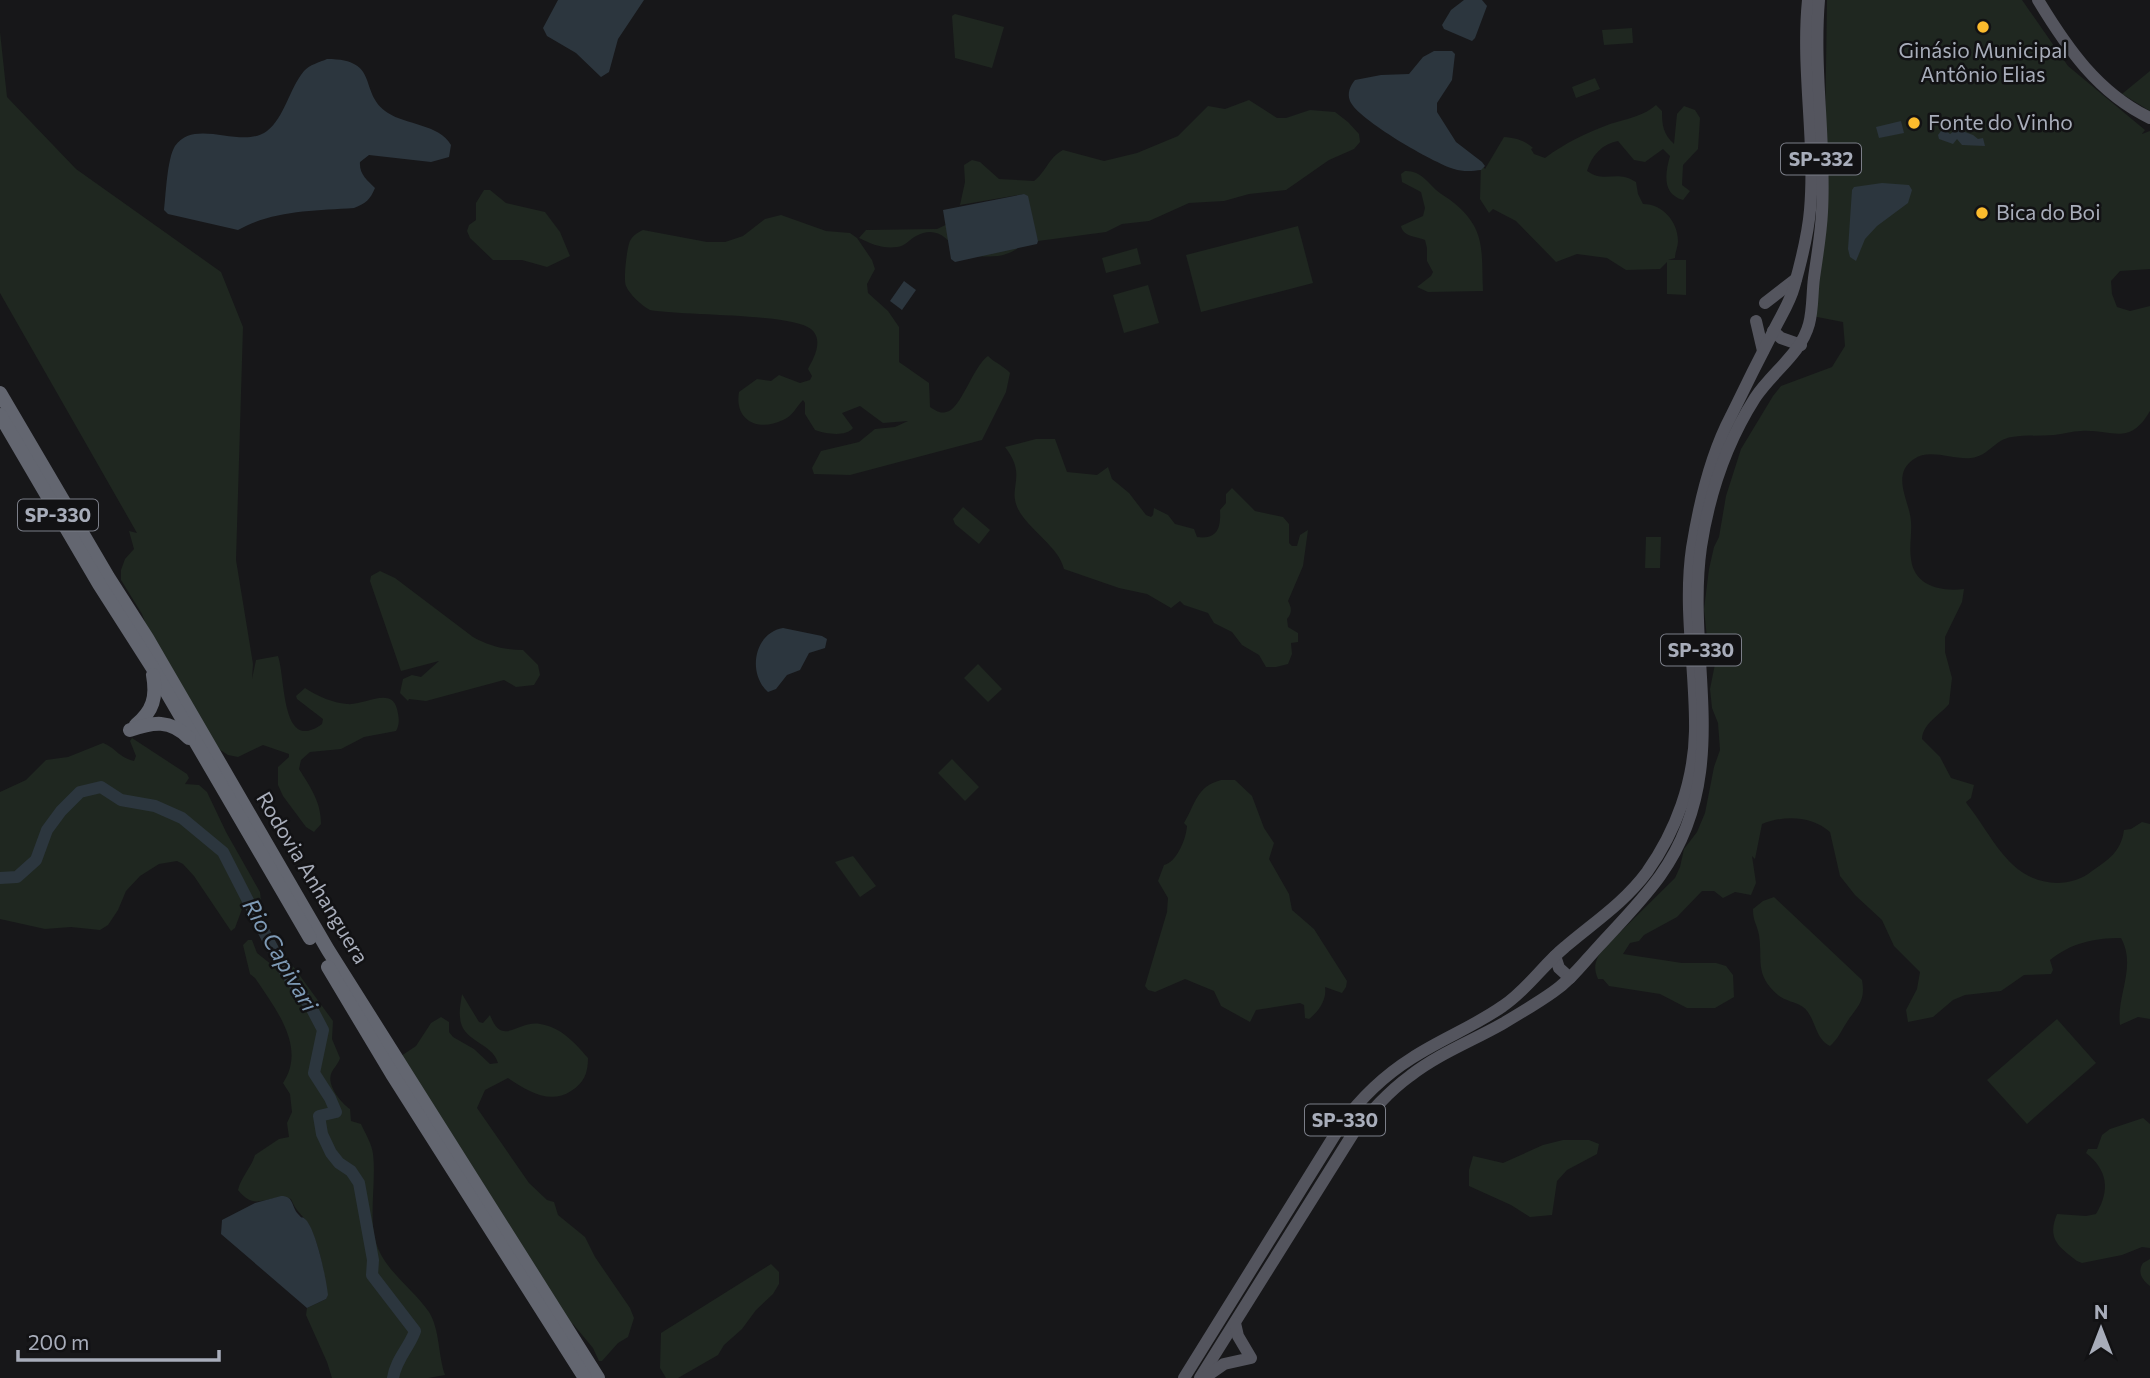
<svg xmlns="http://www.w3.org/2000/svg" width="2150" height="1378" viewBox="0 0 2150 1378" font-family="Commissioner,sans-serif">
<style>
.green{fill:#1f2720}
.water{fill:#2c363e}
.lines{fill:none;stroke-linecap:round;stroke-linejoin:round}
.river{stroke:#2c363e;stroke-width:12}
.major{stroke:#54555e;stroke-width:12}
.highway{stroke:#636670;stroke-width:14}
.poi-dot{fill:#fbbb2d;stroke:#121214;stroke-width:2.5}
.labels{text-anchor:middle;stroke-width:5;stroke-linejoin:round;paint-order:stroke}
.shield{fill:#121214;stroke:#7b7e88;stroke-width:2}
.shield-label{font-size:19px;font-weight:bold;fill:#a8adba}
.poi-label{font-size:21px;fill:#a8adba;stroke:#121214;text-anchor:start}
.street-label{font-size:21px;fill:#a8adba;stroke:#121214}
.water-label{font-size:23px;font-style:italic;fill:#7e9ab6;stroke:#121214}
</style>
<rect width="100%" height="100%" fill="#171719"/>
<g class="green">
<path d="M1827 0H2022L2068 66 2145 130 2142 134 2150 131V269L2120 271 2111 281 2112 294 2117 307 2130 311 2150 306V411C2129 447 2113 429 2081 431 2072 431 2063 434 2054 435 2040 436 2026 435 2012 437 1995 439 1989 456 1971 458 1953 460 1929 448 1914 459 1890 475 1910 501 1911 522 1912 534 1909 547 1911 559 1914 586 1941 592 1964 589L1962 602 1945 637V652L1952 678 1949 704C1940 715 1923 723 1922 739L1940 757 1951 778 1974 785 1971 798 1966 802 1967 804C1993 836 2009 882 2057 883 2069 883 2083 879 2092 871 2108 860 2121 852 2124 830L2131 829 2142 822 2150 824V1019L2138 1017 2120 1025C2116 996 2137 967 2121 938 2094 938 2071 943 2050 960L2053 970 2051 974 2024 975 2001 991 1965 995 1953 1000 1933 1017 1908 1022 1906 1010 1917 989 1920 972 1894 946 1882 920 1855 895 1840 876 1830 832C1812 816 1784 815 1762 824L1755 859 1752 856 1756 883 1751 895 1735 892 1723 898 1714 891H1702L1677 917 1644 935 1639 941 1630 943 1623 954 1682 963H1716L1726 966 1733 975 1734 997 1715 1008H1687L1660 994 1609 986 1603 979H1598C1593 967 1595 961 1602 950L1675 878 1680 867 1684 849 1697 832 1705 813 1714 767 1720 750 1718 723 1712 708 1710 689 1716 659 1707 638 1704 609 1709 569 1714 547 1719 537 1726 496 1741 449 1773 396 1781 386 1832 367 1845 346 1843 322 1812 316 1825 135Z"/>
<polygon points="955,14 1004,27 992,68 955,58 952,16"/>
<polygon points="1632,28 1633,43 1604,45 1602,30"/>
<path d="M0 32 7 97 76 169 221 272 243 327 236 560 253 664 252 679 256 660 278 656C286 680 281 754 322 724L323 719 297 699 296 696 305 688C317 696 333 703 347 704 364 706 391 686 397 709 399 717 400 724 396 731L364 737 341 749 310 752 301 760 299 769C311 788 321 802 321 824L314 832 306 827 283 796 278 785V767L289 757V754L263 745 238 757 228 755 219 749 189 702 171 666 148 630 142 614 121 580V570L125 559 134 549 129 531 137 533 0 293Z"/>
<polygon points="2150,71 2150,111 2122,94"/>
<polygon points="1595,78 1600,89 1576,98 1572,87"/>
<path d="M1249 100 1277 118H1286L1310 110 1335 112 1348 122 1359 134 1360 142 1354 149 1329 160 1286 190 1249 194 1224 201 1189 203 1149 221 1122 224 1106 232 1038 241 1035 231C1027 239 1020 249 1009 253 990 261 973 251 953 261L956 252C948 236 934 226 916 236 909 240 905 246 897 247 883 249 871 244 859 238L866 230 937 229 967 215 1024 194 960 205 965 182 964 165 972 160 980 162 999 179 1034 181C1046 172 1049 157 1063 150L1104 161 1137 153 1178 136 1208 106 1225 109Z"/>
<path d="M1656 105 1662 111C1662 125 1663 134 1674 144L1677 114 1684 106 1695 110 1700 118 1698 149 1683 165 1682 185 1690 191 1683 200C1662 194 1665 174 1670 156L1663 149 1645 162 1634 160 1618 141C1602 144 1592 155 1587 171 1606 184 1615 169 1636 182L1638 194 1643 204C1663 204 1678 222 1678 241 1678 247 1675 252 1675 258L1668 260H1686V295L1667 294V262L1660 269 1626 270 1607 258 1577 254 1556 262 1516 221 1493 209 1489 213 1480 199 1481 164 1485 169 1504 137C1516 138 1524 140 1533 148L1531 149 1534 154 1545 158C1565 143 1586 133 1610 124 1626 119 1644 116 1656 105Z"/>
<path d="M1405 171C1419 170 1427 181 1436 190 1442 195 1448 198 1454 203 1487 230 1481 252 1483 291L1428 292 1417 287 1431 276 1433 272 1427 261V248L1425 240C1416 236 1403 237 1401 226L1423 216 1425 208 1421 192 1402 182 1401 174Z"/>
<polygon points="484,190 490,190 506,203 545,212 560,232 570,256 547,267 522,260 493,260 470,238 467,231 469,225 476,220 476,203"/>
<path d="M781 215 826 231 850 233 857 238 872 260 875 269 867 284 868 293 888 311 899 327V362L929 383 930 407C935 410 940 414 946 412 961 410 973 366 988 356 995 363 1004 366 1010 373L1006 392 982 440 850 475 814 474 812 468 821 451 859 442 875 429 895 427 908 421 883 423 860 406 842 413 853 428C846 437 826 434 815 430L805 414V403L803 400C796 407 793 416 783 420 759 432 734 421 739 392L757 379 771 381 779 375 800 383 810 380 812 376 808 369C814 358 824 340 811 329 790 313 683 316 650 310 641 305 630 295 626 286 623 280 627 247 630 241 633 235 637 233 643 230L707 242H725L743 236 765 219Z"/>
<polygon points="1298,226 1313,283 1201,312 1186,255"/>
<polygon points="1137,248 1141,264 1106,273 1102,258"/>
<polygon points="1148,285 1159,323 1124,333 1113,295"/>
<path d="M1036 439H1055L1067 472 1097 475 1108 467 1112 479 1129 493 1146 515 1151 517 1153 515 1154 508 1168 515 1175 524 1194 529 1197 537C1218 540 1221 527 1220 510L1226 503V494L1232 488 1255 511 1283 517 1289 524V543L1292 546H1297L1300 535 1308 530 1303 566 1288 601C1292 608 1292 613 1287 619L1288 627 1298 633V642L1291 643 1292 654 1288 664 1276 667H1266L1259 655 1242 645 1232 632 1214 623 1208 613 1184 605 1180 601 1171 608 1147 594 1119 588 1064 569C1059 547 1029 530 1018 509 1007 487 1028 476 1005 447Z"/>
<polygon points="963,507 990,530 979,544 955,524 953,519"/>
<polygon points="1646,537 1661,537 1660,568 1645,568"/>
<path d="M380 571 395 578 473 637C489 646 505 650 523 650L538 665 540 675 534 685 516 687 504 680 426 701 409 699 408 701 400 693 403 679 412 675 421 677 439 661 401 671 370 581 371 576Z"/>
<polygon points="978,664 1002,689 988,702 964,678"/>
<path d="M132 738 187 774 189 778 185 784 199 785 207 792 226 832 260 892 263 919 268 932 333 1021 332 1039 340 1058C338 1065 333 1068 331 1074 327 1086 341 1103 350 1109L351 1121 361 1124C365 1133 372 1144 373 1154 376 1178 370 1210 374 1235 380 1268 411 1286 429 1312 440 1330 438 1355 445 1375L428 1378H332L327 1362 306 1315 307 1308 326 1299C327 1280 318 1238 307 1222 301 1213 296 1212 291 1199 268 1192 257 1214 238 1190 241 1177 251 1168 255 1155L279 1139 289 1137 287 1123 292 1112 290 1094 283 1083C307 1047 275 1008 255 978L250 974 243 945 248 940H252L257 953 272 965 277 964V960L250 911 246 907 242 909 235 928 231 931 194 876 183 864 177 861 159 864 140 876 126 891 118 910 108 925 100 930 71 927 45 929 0 919V792L26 780 46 760 68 757 103 743C116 748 118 757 134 761L136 756 130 741Z"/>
<polygon points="952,759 979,787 965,801 938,773"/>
<path d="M1221 780H1235L1252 796 1264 828 1274 843 1269 859 1289 894 1292 910 1314 929 1347 981 1346 987 1342 993 1325 987C1327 998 1320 1011 1309 1019L1305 1018 1304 1005 1300 1003 1256 1010 1250 1022 1221 1006 1214 991 1185 979 1155 992 1148 990 1145 986 1167 912 1168 898 1158 881 1164 865C1177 862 1186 839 1187 826L1184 823C1196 803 1196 787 1221 780Z"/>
<polygon points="853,856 876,886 860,897 835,862"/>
<path d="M1774 897 1862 980C1866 1002 1857 1006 1847 1022 1841 1031 1838 1039 1830 1046 1814 1038 1816 1017 1803 1007 1796 1002 1785 1001 1778 995 1754 974 1763 961 1759 935 1757 924 1753 922 1753 909L1763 901Z"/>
<path d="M462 994 479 1022 483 1023 490 1015C502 1048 518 1020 540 1024 561 1027 575 1043 588 1058 588 1073 584 1083 571 1091 550 1105 527 1091 508 1078L485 1090 477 1108 529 1183 547 1200 554 1202 558 1215 585 1237 595 1257 630 1308 634 1318 628 1337 618 1343 602 1361H599L593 1348 573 1324 568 1323 401 1056 416 1046 431 1023 441 1017 449 1022V1032L453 1037 474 1049 490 1064 498 1063C492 1042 461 1042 460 1017 459 1010 461 1002 462 994Z"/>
<polygon points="2057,1019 2096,1063 2027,1124 1987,1080"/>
<path d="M2143 1118 2150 1124V1248L2142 1247 2122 1255 2082 1263 2077 1261C2058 1246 2047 1239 2057 1214L2086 1216 2096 1214C2111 1190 2107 1169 2086 1153L2088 1149H2097L2102 1135 2110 1129Z"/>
<polygon points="1563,1140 1589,1140 1599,1144 1597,1154 1567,1170 1557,1181 1552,1215 1530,1217 1511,1205 1469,1186 1469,1170 1473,1156 1503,1163 1543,1145"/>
<path d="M2150 1259V1286C2142 1280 2137 1272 2143 1263Z"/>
<polygon points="771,1264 779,1272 779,1284 773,1294 756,1310 742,1329 724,1345 718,1355 678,1378 666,1378 660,1368 661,1333"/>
</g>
<g class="water">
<polygon points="558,0 644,0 618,39 609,72 601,77 576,53 547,36 543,28"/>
<polygon points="1464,0 1482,0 1487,6 1475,38 1472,41 1444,29 1442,25 1451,10"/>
<path d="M1434 51H1452L1455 54 1452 80 1437 103V112L1456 142 1482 162 1485 166 1481 170C1473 171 1463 172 1454 169 1434 163 1358 120 1350 101 1347 93 1350 86 1355 80L1381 75 1409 74 1423 57Z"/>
<path d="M327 59C382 59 357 93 388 113 406 125 439 124 451 145L449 157 431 162 369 155 360 162C359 174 367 180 375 188 370 200 366 203 354 208 313 211 274 210 238 230L168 214 164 210C166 194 167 159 175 146 195 117 242 150 267 131 285 117 289 89 304 71 309 65 320 62 327 59Z"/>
<polygon points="1901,121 1904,133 1879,138 1876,127"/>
<polygon points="1957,129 1973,135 1978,139 1983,138 1985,146 1962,145 1957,139 1953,144 1939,139 1938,135 1941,131 1945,130 1950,134"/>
<polygon points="1882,183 1909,185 1912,190 1908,203 1877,226 1865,239 1856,261 1850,257 1848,249 1852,190 1854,187"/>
<polygon points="1024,194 1028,196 1038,241 1037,244 955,262 951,259 943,210"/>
<polygon points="904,281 916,290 902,310 890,301"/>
<path d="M783 628 822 636 827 639 825 648 809 653 800 670 787 675 776 689 768 692C747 673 754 633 783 628Z"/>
<path d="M281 1196C294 1196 291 1206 298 1214 305 1222 300 1213 307 1221 317 1235 326 1277 328 1295L326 1299 307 1308 221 1234 222 1220 255 1203Z"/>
</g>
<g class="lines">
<path class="river" d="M0 878 17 877 36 860 47 830 61 811 80 792 101 787 121 800 155 806 182 818 223 852 282 967 312 1009 323 1030 314 1073 330 1098 336 1112 319 1116 322 1134 331 1153 339 1163 351 1171 359 1183 373 1260 372 1275 415 1331C409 1348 396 1359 393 1378"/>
<g class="major">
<path d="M2038 0C2067 48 2098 93 2150 118"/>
<polyline points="1765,303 1796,279"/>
<polyline points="1756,321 1763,351"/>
<polyline points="1773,331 1781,338 1801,345"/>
<polyline points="1555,956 1559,968 1570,978"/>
<path d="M1184 1378 1341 1125C1360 1099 1385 1075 1412 1058 1441 1039 1475 1026 1503 1006 1527 990 1543 965 1565 947 1593 923 1624 903 1647 872 1676 831 1694 782 1695 731 1696 670 1683 609 1692 548 1699 504 1710 456 1731 416 1745 387 1760 357 1775 328 1782 314 1790 302 1794 287 1801 262 1808 235 1810 210 1816 140 1801 70 1808 0"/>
<path d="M1200 1378 1354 1132C1371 1112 1388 1092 1410 1076 1438 1054 1472 1041 1502 1024 1519 1014 1536 1004 1553 992 1572 979 1584 962 1599 946 1620 923 1642 901 1660 876 1735 771 1685 660 1701 547 1709 495 1727 442 1755 398 1772 372 1801 354 1809 324 1813 309 1812 293 1814 278 1817 256 1821 234 1822 212 1826 141 1813 71 1819 0"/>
<polyline points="1204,1378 1224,1364 1251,1358 1238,1336 1235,1323"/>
</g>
<g class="highway">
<polyline points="0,393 108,577 147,638 328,950 598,1378"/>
<polyline points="0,415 99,584 152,667 310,938"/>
<path d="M136 725C153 711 157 697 153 675"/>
<path d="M130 730C153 722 170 719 189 738"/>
<polyline points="328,967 392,1074 585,1378"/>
</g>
</g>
<g class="poi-dot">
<circle cx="1983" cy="27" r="7"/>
<circle cx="1914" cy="123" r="7"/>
<circle cx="1982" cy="213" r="7"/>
</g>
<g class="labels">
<g class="shield">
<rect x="1781" y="143.5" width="80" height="31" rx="5"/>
<rect x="18" y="499.5" width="80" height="31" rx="5"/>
<rect x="1661" y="634.5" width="80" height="31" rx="5"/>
<rect x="1305" y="1104.5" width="80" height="31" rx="5"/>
</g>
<g class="shield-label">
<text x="1821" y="166">SP-332</text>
<text x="58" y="522">SP-330</text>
<text x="1701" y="657">SP-330</text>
<text x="1345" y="1127">SP-330</text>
</g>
<g class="poi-label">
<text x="1983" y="58" text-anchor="middle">Ginásio Municipal<tspan x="1983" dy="24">Antônio Elias</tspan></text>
<text x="1928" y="130">Fonte do Vinho</text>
<text x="1996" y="220">Bica do Boi</text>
</g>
<g class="street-label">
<text transform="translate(312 878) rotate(59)" y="7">Rodovia Anhanguera</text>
</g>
<g class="water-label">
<text transform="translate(280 955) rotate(60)" y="8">Rio Capivari</text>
</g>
</g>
<g transform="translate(2101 1329)" stroke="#121214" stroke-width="5" paint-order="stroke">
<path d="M0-5L12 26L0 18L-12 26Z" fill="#a8adba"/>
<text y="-10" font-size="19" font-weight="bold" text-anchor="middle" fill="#a8adba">N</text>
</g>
<path d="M18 1350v10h201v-10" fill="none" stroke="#a8adba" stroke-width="3.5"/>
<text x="28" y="1350" font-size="21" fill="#a8adba" stroke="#121214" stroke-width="5" paint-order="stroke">200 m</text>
</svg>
